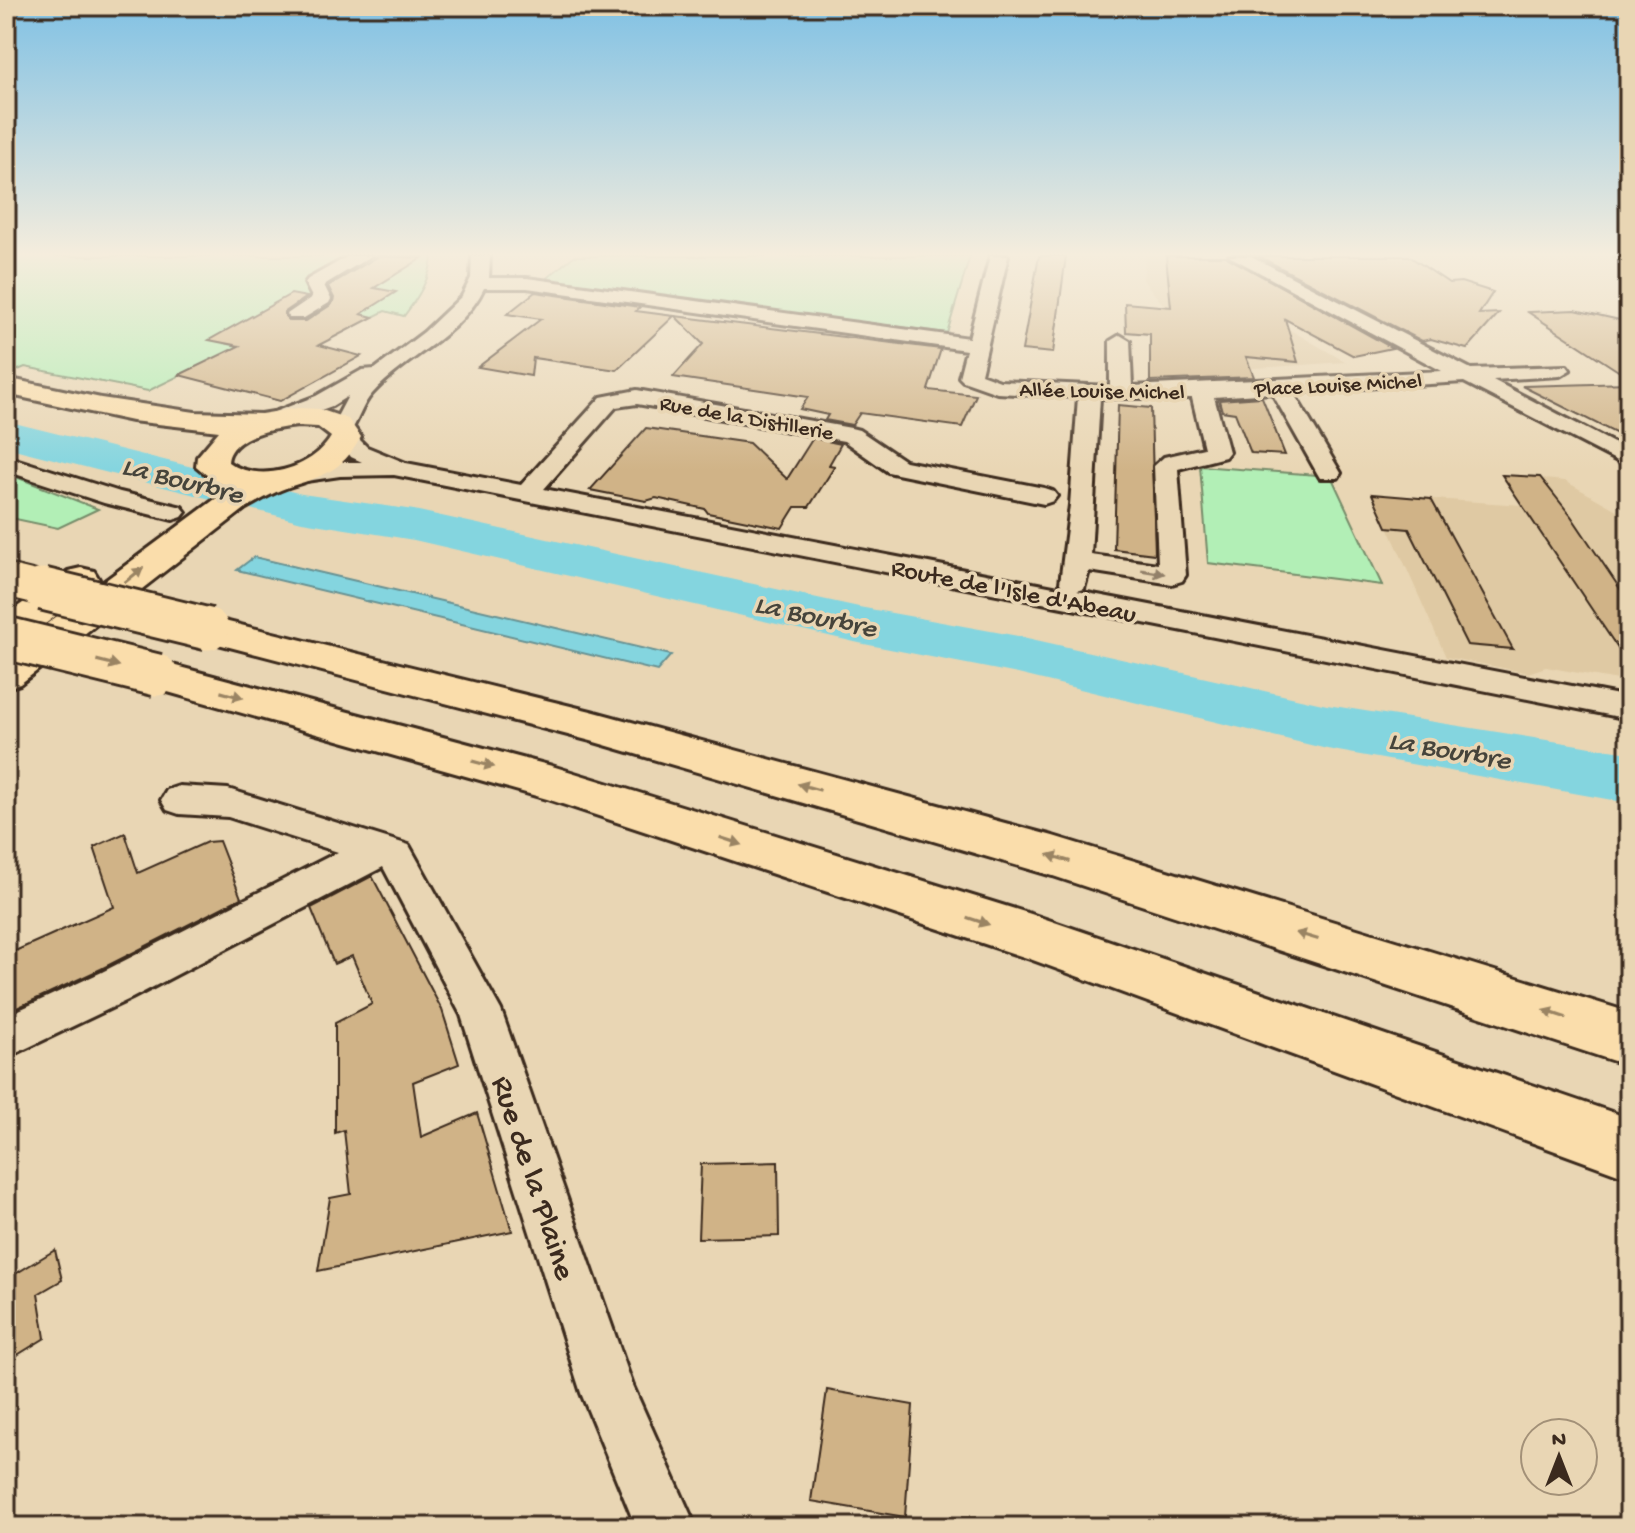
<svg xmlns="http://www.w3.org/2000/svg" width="1635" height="1533" viewBox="0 0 1635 1533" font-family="'Gochi Hand',sans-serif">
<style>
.built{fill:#dfc9a3}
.green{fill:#b2efb6;stroke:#768c6a;stroke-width:2}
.water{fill:#84d5df;stroke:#679192;stroke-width:2}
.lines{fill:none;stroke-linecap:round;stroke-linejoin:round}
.river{fill:#84d5df;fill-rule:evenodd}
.building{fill:#d0b387;stroke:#3b2a1e;stroke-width:2}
.minor-casing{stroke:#3b2a1e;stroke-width:6}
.major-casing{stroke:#3b2a1e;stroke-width:6}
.highway-casing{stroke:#3b2a1e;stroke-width:6}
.minor{fill:#e9d6b4;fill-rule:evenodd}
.major{fill:#faddab;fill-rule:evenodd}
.highway{fill:#faddab;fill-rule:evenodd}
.highway-bridge-far1-casing{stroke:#3b2a1e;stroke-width:36;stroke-linecap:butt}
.highway-bridge-casing{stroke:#3b2a1e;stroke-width:47;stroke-linecap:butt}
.highway-bridge-far1{stroke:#faddab;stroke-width:32}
.highway-bridge{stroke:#faddab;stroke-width:41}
.oneway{fill:#928069}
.oneway2{fill:#9a8464}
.labels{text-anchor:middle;stroke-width:7;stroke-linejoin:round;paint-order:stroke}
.far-street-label{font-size:22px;fill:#3b2a1e;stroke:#e9d6b4}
.street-label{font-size:26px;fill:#3b2a1e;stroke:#e9d6b4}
.water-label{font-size:28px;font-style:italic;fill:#46443b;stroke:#e9d6b4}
.near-street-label{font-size:32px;fill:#3b2a1e;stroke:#e9d6b4}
</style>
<rect width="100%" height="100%" fill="#e9d6b4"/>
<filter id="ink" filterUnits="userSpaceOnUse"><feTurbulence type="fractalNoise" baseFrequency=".0125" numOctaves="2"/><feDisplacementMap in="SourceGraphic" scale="16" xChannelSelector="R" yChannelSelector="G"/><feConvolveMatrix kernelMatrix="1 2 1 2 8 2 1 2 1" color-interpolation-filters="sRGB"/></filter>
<g filter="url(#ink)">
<g class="built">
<polygon points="1145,256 1161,256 1346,362 1226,370 1192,340 1143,280"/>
<polygon points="1502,475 1565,481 1629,517 1629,682 1546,667 1528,673 1446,657 1374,495 1522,505"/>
</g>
<g class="green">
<path d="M14 256H432C431 278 417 299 404 316L385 311 373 317 325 305 148 391 25 367 16 371 6 369V260Z"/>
<polygon points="574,256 970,256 947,333 543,281"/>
<polygon points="1200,466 1331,476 1382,585 1208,563"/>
<polygon points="6,473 98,509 58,528 6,517"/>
</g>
<polygon class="water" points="254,557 671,655 657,671 237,570"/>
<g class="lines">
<polygon class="river" points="6,421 302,494 414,510 859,607 1018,636 1327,705 1629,753 1629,803 1327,749 1018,674 859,643 414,540 302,522 6,447"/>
</g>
<g class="building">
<polygon points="379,256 422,258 374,288 396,292 361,314 373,317 319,345 361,356 280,401 179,375 239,346 209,340 291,294 307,297 285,312 285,316 290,321 306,321 332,304 334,298 328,286"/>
<polygon points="1039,256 1066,256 1053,353 1022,350"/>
<polygon points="1166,256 1226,256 1392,348 1354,356 1285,319 1298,362 1246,357 1254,377 1150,381 1150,334 1126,332 1125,303 1171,307"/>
<polygon points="1258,256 1409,256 1449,283 1461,282 1493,292 1479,314 1499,313 1467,349 1431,339 1422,341"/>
<polygon points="535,292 640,307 636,311 674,316 617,370 533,358 531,376 478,367 541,319 507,314"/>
<polygon points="1575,310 1629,322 1629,378 1528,312"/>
<polygon points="675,316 941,349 928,390 976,395 962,427 860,413 852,425 825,420 828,415 800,409 808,397 673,377 703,344"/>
<polygon points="1629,383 1629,440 1522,386"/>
<polygon points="1262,397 1285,455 1251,453 1235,413 1222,411 1219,400"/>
<polygon points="1118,405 1151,408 1155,554 1114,549"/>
<polygon points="646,428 749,443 787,479 813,438 841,444 829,465 835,466 809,507 795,507 782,528 708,513 705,509 656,498 646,501 590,490"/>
<polygon points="1502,475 1540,477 1571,516 1629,602 1629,665"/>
<polygon points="1372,494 1431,499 1513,649 1467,645 1409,529 1387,527"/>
<polygon points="125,833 138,873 207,842 219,841 241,898 101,969 6,1013 6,955 114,907 94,847"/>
<polygon points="372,876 442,1010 459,1064 413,1082 421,1137 477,1113 512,1231 318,1271 330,1198 351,1194 344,1130 335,1133 335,1023 372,1004 352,956 334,964 311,908"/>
<polygon points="778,1162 779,1236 698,1238 701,1164"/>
<polygon points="55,1250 62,1280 38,1294 45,1338 6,1362 6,1299 15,1293 12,1276"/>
<polygon points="827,1390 913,1405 905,1517 811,1501"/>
</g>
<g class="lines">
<defs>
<g id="minor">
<polygon points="349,256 371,256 324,285 331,299 329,303 304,318 290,318 287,314 312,297 305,283 308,279"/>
<path d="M472 256H490L489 278H527L969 338 990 256H1008L981 374 1000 381 1110 386V341L1120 335 1130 341 1132 386 1442 371 1229 256H1251L1471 369 1567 366 1570 370 1560 376 1493 380 1629 451V467L1464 382 1293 392 1341 473 1338 478H1320L1317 473 1272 393 1214 397 1229 452 1225 457 1178 469 1186 575 1182 581 1172 584 1089 571 1084 589 1077 591 1629 697V719L394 475 340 476 299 482 290 480 287 475 290 470 340 462H362L351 457 331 428 348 396 332 406 277 426 269 424 266 419 269 414 316 396 362 370 375 369 424 332 462 296 471 278ZM484 288H527L966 350 959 377 963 381 997 393 1078 397 1070 505 1060 583 1064 589 544 489 616 407 637 404 844 441 888 472 897 474 1044 504 1053 501 1057 496 1053 491 1044 488 905 461 859 430 851 428 637 390 601 397 521 485 406 463 367 447 351 431C359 419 362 405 372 394 406 356 461 336 484 288ZM1100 398H1192L1204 448 1164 457 1154 466 1158 564 1091 555Z"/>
<polygon points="1615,256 1629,256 1629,263"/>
<polygon points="6,456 120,492 182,507 186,512 182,517 173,520 104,503 6,471"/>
<polygon points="179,786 228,789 409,845 501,1010 633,1386 696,1527 636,1527 581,1393 461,1015 383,867 132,998 6,1058 6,1016 102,972 338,852 228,817 179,814 167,810 161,800 167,790"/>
</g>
<g id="major">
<path d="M6 378 101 398 195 412 261 414 298 408 319 409 348 419 361 437C341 473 322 476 286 488 272 493 259 501 246 508L20 684 6 688V654L222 494 235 488 215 482 196 466 197 457 219 431 132 421 6 394ZM298 426 318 427 331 437C312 469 259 484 228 462 230 435 276 428 298 426Z"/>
<polygon points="81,568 94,571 99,579 94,587 20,643 6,647 6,615 68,571"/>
</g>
<g id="highway">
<polygon points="208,617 591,711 1053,836 1629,1012 1629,1066 1053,876 591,741 195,638 189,629 195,620"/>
<polygon points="157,661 552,766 1031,914 1629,1118 1629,1178 1030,959 547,799 143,685 137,675 143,665"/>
</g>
</defs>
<use href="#minor" class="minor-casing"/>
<use href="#major" class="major-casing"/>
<use href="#highway" class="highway-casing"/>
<use href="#minor" class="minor"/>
<use href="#major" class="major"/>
<use href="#highway" class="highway"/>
<defs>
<polyline id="highway-bridge-far1" points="6,580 51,591"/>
<g id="highway-bridge">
<polyline points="43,589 208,629"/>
<polyline points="6,638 157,675"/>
</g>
</defs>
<use href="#highway-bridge-far1" class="highway-bridge-far1-casing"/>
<use href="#highway-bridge" class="highway-bridge-casing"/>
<use href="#highway-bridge-far1" class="highway-bridge-far1"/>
<use href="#highway-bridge" class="highway-bridge"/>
</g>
<defs><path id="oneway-solid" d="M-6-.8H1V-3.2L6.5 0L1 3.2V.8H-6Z" transform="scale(2)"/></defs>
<use class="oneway" href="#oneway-solid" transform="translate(1153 572) rotate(9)"/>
<g class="oneway2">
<use href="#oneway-solid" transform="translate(134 575) rotate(-38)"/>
<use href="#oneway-solid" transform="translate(108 663) rotate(14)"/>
<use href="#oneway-solid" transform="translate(232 695) rotate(15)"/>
<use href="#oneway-solid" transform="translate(483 764) rotate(15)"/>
<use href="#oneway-solid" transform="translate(809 787) rotate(-164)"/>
<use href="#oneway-solid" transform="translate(731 841) rotate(18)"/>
<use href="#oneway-solid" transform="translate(1059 858) rotate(-163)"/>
<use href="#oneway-solid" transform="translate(978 921) rotate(18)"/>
<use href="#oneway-solid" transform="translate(1307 936) rotate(-163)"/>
<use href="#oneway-solid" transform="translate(1555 1014) rotate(-162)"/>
</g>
</g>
<linearGradient id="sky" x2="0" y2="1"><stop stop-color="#80c1e4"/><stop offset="0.54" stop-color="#f5eddd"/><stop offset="1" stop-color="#f5eddd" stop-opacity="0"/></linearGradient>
<rect width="1635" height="471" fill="url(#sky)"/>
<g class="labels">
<g class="far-street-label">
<text transform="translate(1338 383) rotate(-3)" y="8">Place Louise Michel</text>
<text transform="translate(1102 389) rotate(1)" y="8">Allée Louise Michel</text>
<text transform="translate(747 416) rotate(10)" y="8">Rue de la Distillerie</text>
</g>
<g class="street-label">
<text transform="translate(1014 589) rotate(11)" y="9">Route de l'Isle d'Abeau</text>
</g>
<g class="water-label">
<text transform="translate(183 478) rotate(14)" y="10">La Bourbre</text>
<text transform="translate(816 614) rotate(12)" y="10">La Bourbre</text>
<text transform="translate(1450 748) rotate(10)" y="10">La Bourbre</text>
</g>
<g class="near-street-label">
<text transform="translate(536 1177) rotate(72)" y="11">Rue de la Plaine</text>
</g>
</g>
<rect width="1635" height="1533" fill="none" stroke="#e9d6b4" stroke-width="32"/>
<rect x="16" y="16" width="1603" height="1501" fill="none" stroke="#3b2a1e" stroke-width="3" filter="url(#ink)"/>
<g transform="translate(1559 1457)"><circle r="38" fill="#e9d6b4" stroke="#a39178" stroke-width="2"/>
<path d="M0-6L14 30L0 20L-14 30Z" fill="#3b2a1e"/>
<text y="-12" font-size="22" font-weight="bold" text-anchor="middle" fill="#3b2a1e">N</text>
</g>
</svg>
